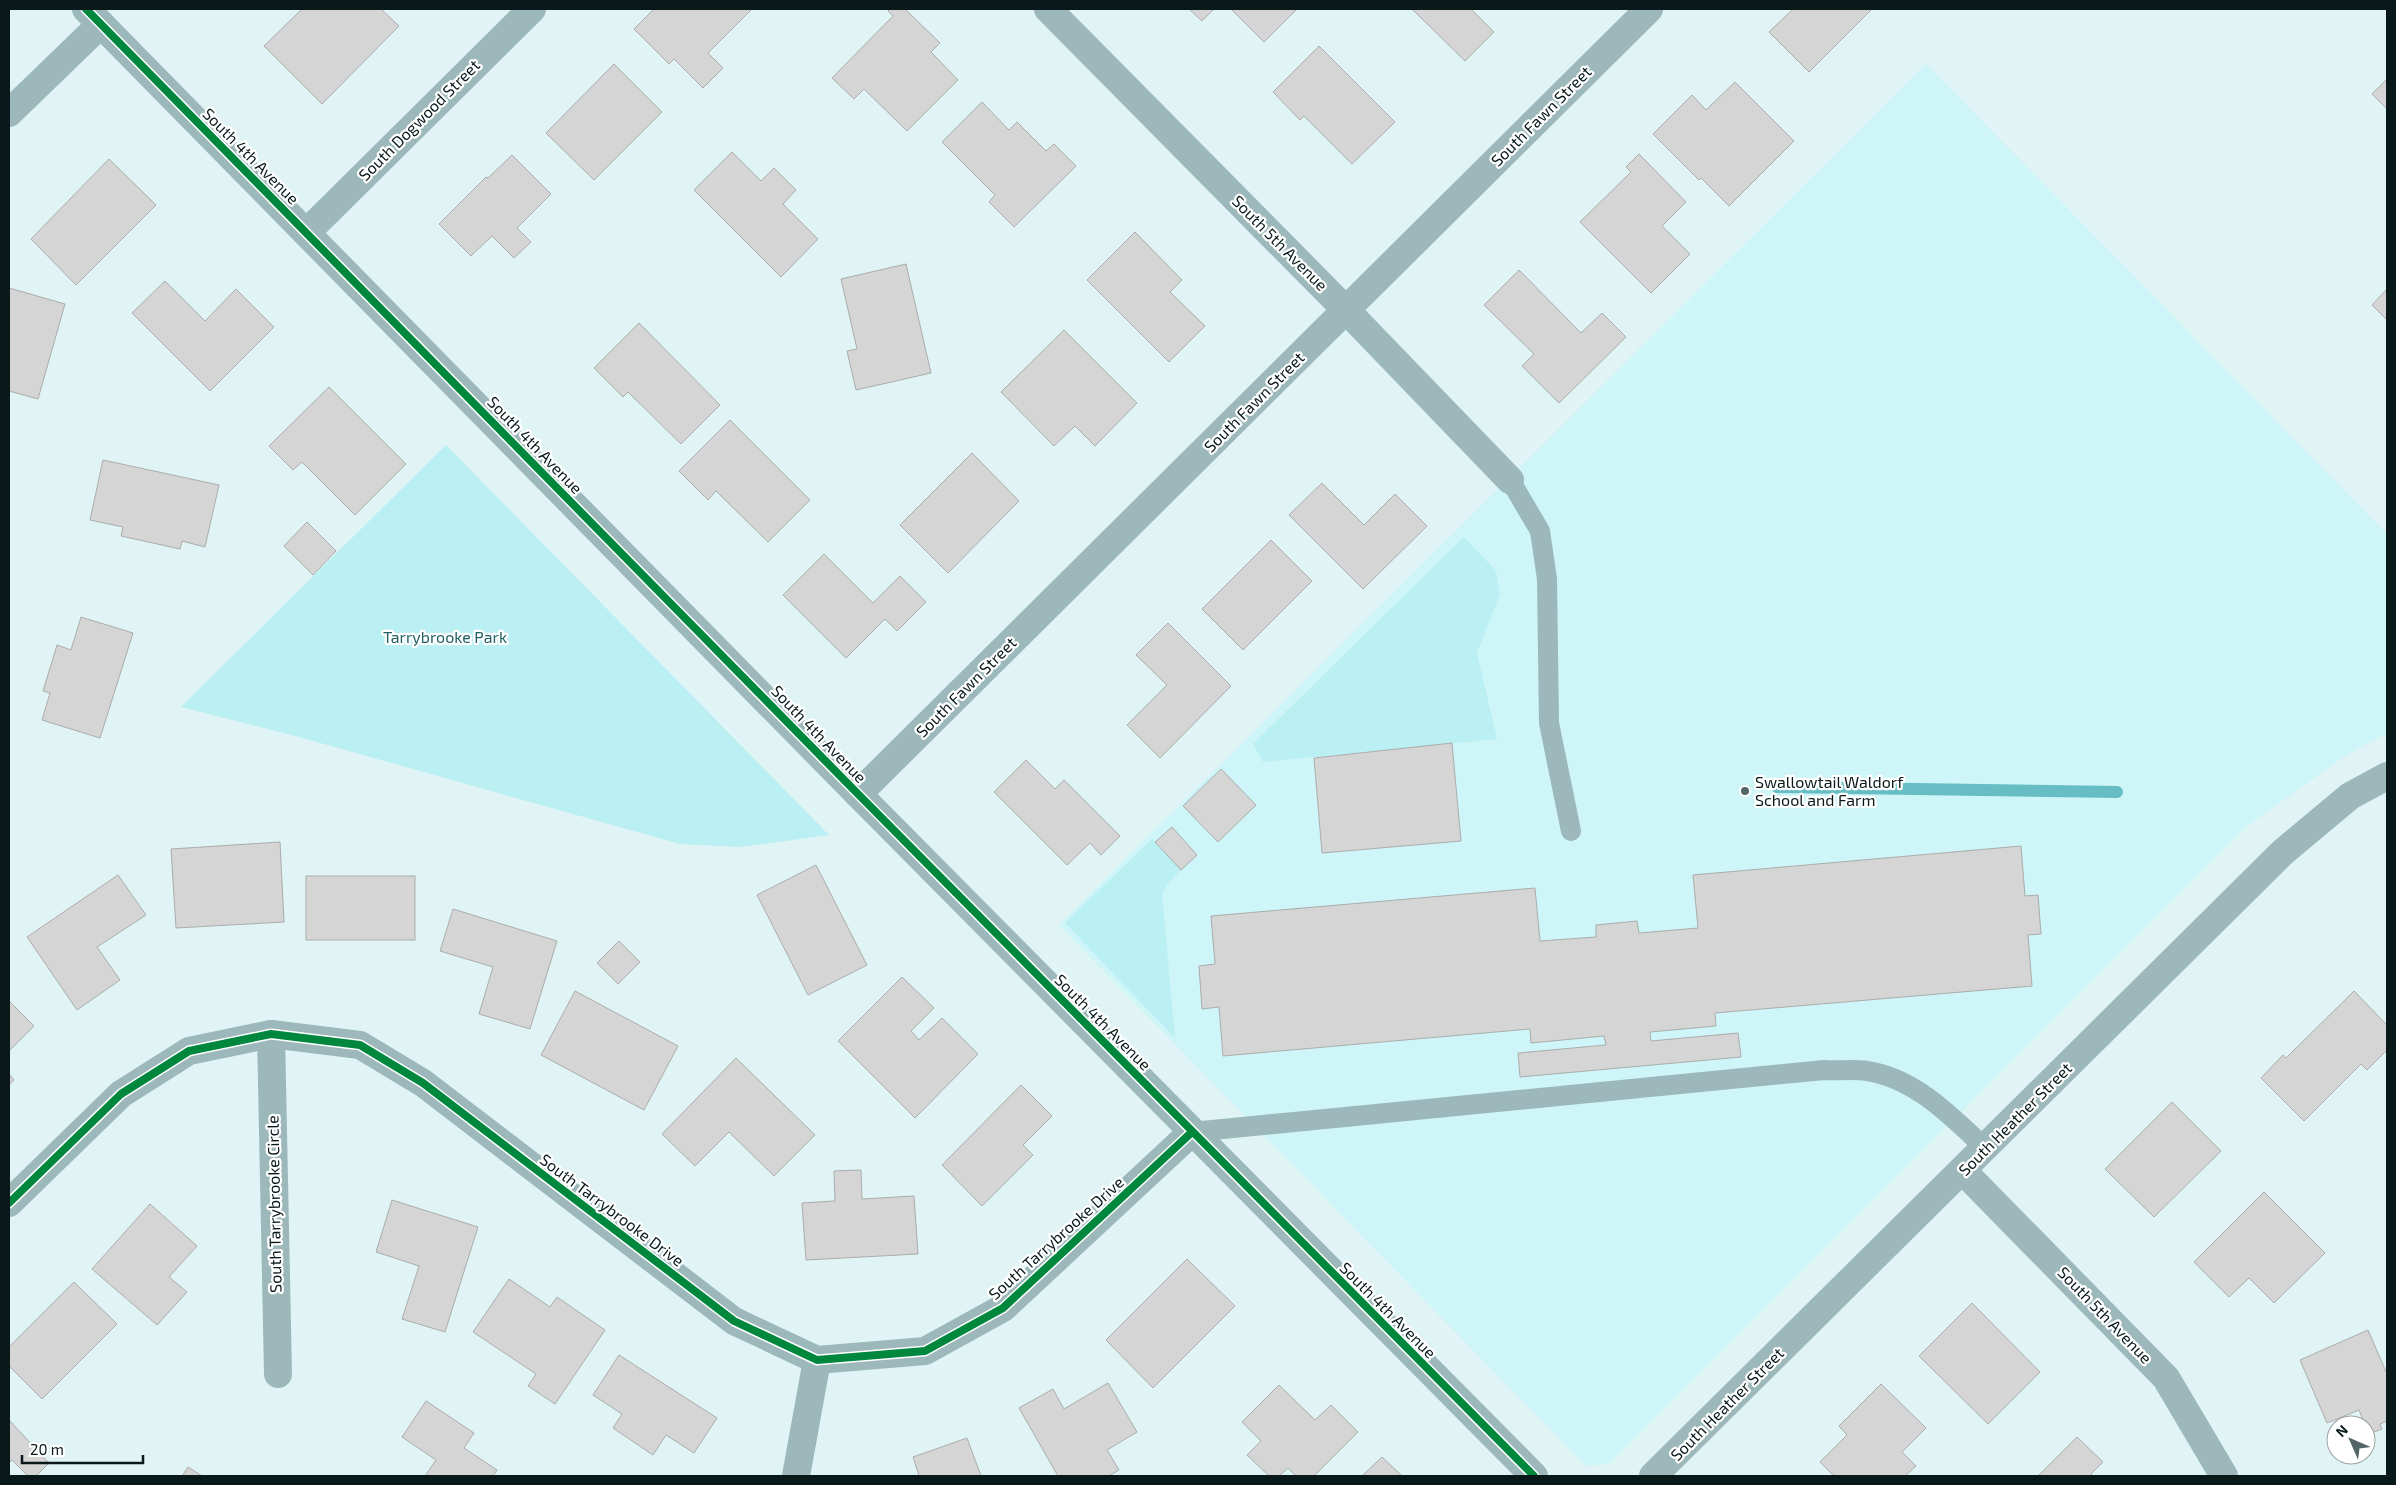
<svg xmlns="http://www.w3.org/2000/svg" width="2396" height="1485" viewBox="0 0 2396 1485" font-family="'Exo 2',sans-serif">
<style>
.built{fill:#cef5f7}
.green{fill:#baeff3}
.lines{fill:none;stroke-linecap:round;stroke-linejoin:round}
.stream{stroke:#66bec4;stroke-width:12}
.building{fill:#d4d5d4;stroke:#aaadac}
.lane{stroke:#9db8ba;stroke-width:20}
.street{stroke:#9db8ba;stroke-width:28}
.cycleway-casing{stroke:#fff;stroke-width:11}
.cycleway{stroke:#00873e;stroke-width:8}
.poi-dot{fill:#546567;stroke:#fff;stroke-width:2}
.labels{text-anchor:middle;stroke-width:4.5;stroke-linejoin:round;paint-order:stroke}
.street-label{font-size:16px;fill:#09191a;stroke:#fff}
.park-label{font-size:16px;fill:#236165;stroke:#fff}
.poi-label{font-size:16px;fill:#09191a;stroke:#fff;text-anchor:start}
</style>
<rect width="100%" height="100%" fill="#e0f3f5"/>
<polygon class="built" points="1926,64 2387,534 2387,733 2345,756 2247,826 1609,1464 1586,1466 1059,925"/>
<g class="green">
<polygon points="446,445 829,835 741,847 680,844 299,737 181,707"/>
<polygon points="1464,537 1496,571 1500,594 1477,653 1497,739 1263,762 1253,744"/>
<polygon points="1152,839 1181,870 1168,883 1162,894 1175,1038 1065,923"/>
</g>
<g class="lines">
<polyline class="stream" points="1777,787 2117,792"/>
</g>
<g class="building">
<polygon points="302,9 381,9 399,26 322,104 264,46"/>
<polygon points="654,9 752,9 708,53 723,68 703,88 674,59 669,64 634,29"/>
<polygon points="890,9 905,9 940,43 931,52 958,80 907,131 864,89 854,99 832,78 893,16 888,11"/>
<polygon points="1189,9 1214,9 1202,21"/>
<polygon points="1231,9 1297,9 1264,42"/>
<polygon points="1412,9 1471,9 1494,32 1465,61"/>
<polygon points="1793,9 1870,9 1871,10 1809,72 1769,32"/>
<polygon points="1319,46 1395,122 1352,164 1304,116 1300,120 1273,92"/>
<polygon points="614,64 662,112 594,180 546,133"/>
<polygon points="2387,79 2387,109 2372,94"/>
<polygon points="1735,82 1794,141 1729,206 1701,178 1699,180 1653,134 1692,95 1706,110"/>
<polygon points="982,102 1009,130 1017,122 1046,151 1054,144 1076,166 1014,227 989,202 995,195 942,142"/>
<polygon points="732,152 761,181 774,168 796,190 783,204 818,239 781,277 694,190"/>
<polygon points="1639,154 1686,202 1662,226 1690,254 1651,293 1580,222 1631,172 1626,167"/>
<polygon points="512,155 551,194 517,228 531,242 514,258 492,236 471,256 439,224 486,177 488,178"/>
<polygon points="109,159 156,205 76,285 31,239"/>
<polygon points="1135,232 1182,280 1170,292 1205,326 1169,362 1087,280"/>
<polygon points="906,264 931,373 856,390 847,351 857,349 841,279"/>
<polygon points="1519,270 1581,333 1602,313 1626,337 1559,403 1522,366 1534,354 1484,305"/>
<polygon points="165,281 205,321 236,289 274,327 210,391 132,313"/>
<polygon points="9,288 65,304 38,399 9,391"/>
<polygon points="2387,289 2387,320 2372,305"/>
<polygon points="639,323 720,405 681,444 628,392 623,397 594,368"/>
<polygon points="1064,330 1137,403 1095,446 1075,426 1054,446 1001,392"/>
<polygon points="329,387 406,464 355,515 302,462 293,470 269,446"/>
<polygon points="730,420 810,500 768,542 716,491 708,500 679,471"/>
<polygon points="972,453 1019,501 948,573 900,525"/>
<polygon points="103,460 219,485 205,547 182,541 180,549 121,536 123,527 90,520"/>
<polygon points="1322,483 1364,525 1395,494 1427,526 1363,589 1289,515"/>
<polygon points="307,522 336,551 313,575 284,546"/>
<polygon points="1271,540 1312,581 1243,650 1202,609"/>
<polygon points="824,554 873,603 900,576 926,602 897,631 885,619 846,658 783,595"/>
<polygon points="81,617 133,633 100,738 42,720 50,693 43,691 57,645 71,650"/>
<polygon points="1168,623 1231,686 1160,758 1127,725 1167,685 1136,655"/>
<polygon points="1452,743 1461,841 1322,853 1314,758"/>
<polygon points="1026,760 1055,789 1064,780 1120,836 1101,855 1090,843 1067,865 994,792"/>
<polygon points="1221,769 1256,805 1218,842 1183,806"/>
<polygon points="1172,827 1197,855 1181,870 1155,842"/>
<polygon points="280,842 284,922 176,928 171,849"/>
<polygon points="2021,846 2025,896 2038,895 2041,934 2028,935 2032,986 1715,1013 1716,1026 1650,1032 1651,1041 1738,1033 1741,1057 1520,1077 1518,1053 1606,1045 1604,1036 1531,1043 1530,1029 1223,1056 1219,1007 1202,1009 1199,966 1215,964 1211,916 1535,888 1540,941 1596,937 1596,925 1637,921 1639,933 1698,928 1693,875"/>
<polygon points="816,865 867,965 808,995 757,895"/>
<polygon points="118,875 146,915 97,947 120,980 77,1010 27,937"/>
<rect x="306" y="876" width="109" height="64"/>
<polygon points="453,909 557,941 530,1029 479,1014 493,967 440,951"/>
<polygon points="619,941 640,962 618,984 597,963"/>
<polygon points="902,977 934,1008 911,1031 919,1040 942,1018 978,1054 915,1118 838,1041"/>
<polygon points="575,991 678,1046 644,1110 541,1055"/>
<polygon points="2354,991 2387,1025 2387,1050 2367,1070 2361,1064 2304,1121 2261,1078 2283,1055 2286,1058"/>
<polygon points="9,1001 34,1026 9,1051"/>
<polygon points="736,1058 815,1135 774,1176 729,1132 695,1166 662,1134"/>
<polygon points="9,1074 14,1080 9,1085"/>
<polygon points="1021,1085 1052,1116 1023,1145 1033,1155 982,1206 942,1165"/>
<polygon points="2172,1102 2221,1151 2154,1217 2105,1169"/>
<polygon points="861,1170 862,1199 914,1196 918,1254 806,1260 802,1203 835,1201 834,1171"/>
<polygon points="2264,1192 2325,1253 2274,1303 2249,1278 2229,1297 2194,1262"/>
<polygon points="392,1200 478,1227 445,1332 402,1319 419,1266 376,1252"/>
<polygon points="150,1204 197,1246 169,1277 187,1292 157,1325 92,1269"/>
<polygon points="1187,1259 1235,1306 1153,1388 1106,1340"/>
<polygon points="509,1279 550,1307 557,1297 605,1330 555,1404 528,1386 536,1374 473,1332"/>
<polygon points="74,1282 117,1324 42,1399 9,1366 9,1347"/>
<polygon points="1972,1303 2040,1372 1988,1424 1919,1356"/>
<polygon points="2368,1330 2387,1374 2387,1421 2380,1424 2382,1429 2369,1434 2359,1410 2327,1423 2300,1360"/>
<polygon points="619,1355 717,1418 694,1453 666,1435 653,1455 613,1428 622,1414 593,1395"/>
<polygon points="1108,1383 1137,1432 1107,1450 1119,1470 1109,1476 1058,1476 1019,1408 1053,1389 1064,1409"/>
<polygon points="1881,1384 1926,1428 1902,1452 1916,1466 1905,1476 1834,1476 1820,1462 1847,1435 1839,1426"/>
<polygon points="1279,1385 1315,1420 1331,1405 1358,1432 1314,1476 1296,1476 1288,1468 1279,1476 1269,1476 1247,1455 1261,1441 1242,1422"/>
<polygon points="426,1401 474,1433 464,1448 497,1470 493,1476 425,1476 436,1460 402,1437"/>
<polygon points="9,1420 49,1463 36,1476 28,1476 12,1460 9,1463"/>
<polygon points="2077,1437 2103,1462 2091,1474 2093,1476 2038,1476"/>
<polygon points="967,1438 981,1476 919,1476 913,1457"/>
<polygon points="1382,1457 1402,1476 1362,1476"/>
<polygon points="188,1467 202,1476 182,1476"/>
</g>
<g class="lines">
<g class="lane">
<polyline points="1510,480 1540,531 1547,579 1549,723 1571,831"/>
<path d="M1192 1132 1824 1070C1838 1071 1853 1069 1867 1071 1915 1078 1952 1117 1985 1148"/>
</g>
<g class="street">
<polyline points="86,9 858,794 1534,1476"/>
<polyline points="1048,9 1346,310 1510,480"/>
<polyline points="9,113 101,24"/>
<polyline points="307,232 532,9"/>
<polyline points="858,794 1649,9"/>
<polyline points="271,1034 278,1374"/>
<polyline points="1963,1171 2166,1378 2224,1476"/>
<polyline points="9,1203 121,1094 189,1051 271,1034 360,1045 423,1083 734,1321 817,1360 925,1351 1003,1308 1192,1132"/>
<polyline points="796,1476 817,1360"/>
<polyline points="1653,1476 2283,852 2350,796 2387,776"/>
</g>
<defs>
<g id="cycleway">
<polyline points="86,9 858,794 1534,1476"/>
<polyline points="9,1203 121,1094 189,1051 271,1034 360,1045 423,1083 734,1321 817,1360 925,1351 1003,1308 1192,1132"/>
</g>
</defs>
<use href="#cycleway" class="cycleway-casing"/>
<use href="#cycleway" class="cycleway"/>
</g>
<circle class="poi-dot" cx="1745" cy="791" r="5"/>
<g class="labels">
<g class="street-label">
<text transform="translate(1541 116) rotate(-45)" y="6">South Fawn Street</text>
<text transform="translate(419 120) rotate(-45)" y="6">South Dogwood Street</text>
<text transform="translate(251 156) rotate(45)" y="6">South 4th Avenue</text>
<text transform="translate(1280 243) rotate(45)" y="6">South 5th Avenue</text>
<text transform="translate(1254 402) rotate(-45)" y="6">South Fawn Street</text>
<text transform="translate(535 445) rotate(46)" y="6">South 4th Avenue</text>
<text transform="translate(966 687) rotate(-45)" y="6">South Fawn Street</text>
<text transform="translate(819 734) rotate(46)" y="6">South 4th Avenue</text>
<text transform="translate(1103 1022) rotate(45)" y="6">South 4th Avenue</text>
<text transform="translate(2015 1119) rotate(-45)" y="6">South Heather Street</text>
<text transform="translate(274 1204) rotate(-91)" y="6">South Tarrybrooke Circle</text>
<text transform="translate(612 1210) rotate(37)" y="6">South Tarrybrooke Drive</text>
<text transform="translate(1056 1238) rotate(-42)" y="6">South Tarrybrooke Drive</text>
<text transform="translate(1388 1310) rotate(45)" y="6">South 4th Avenue</text>
<text transform="translate(2105 1315) rotate(46)" y="6">South 5th Avenue</text>
<text transform="translate(1727 1404) rotate(-45)" y="6">South Heather Street</text>
</g>
<g class="park-label">
<text x="445" y="643">Tarrybrooke Park</text>
</g>
<g class="poi-label">
<text x="1755" y="788">Swallowtail Waldorf<tspan x="1755" dy="18">School and Farm</tspan></text>
</g>
</g>
<rect width="2396" height="1485" fill="none" stroke="#09191a" stroke-width="20"/>
<g transform="translate(2351 1440) rotate(315)"><circle r="24" fill="#ffffff" stroke="#9da3a3"/>
<path d="M0-4L9 19L0 12L-9 19Z" fill="#546567"/>
<text y="-8" font-size="14" font-weight="bold" text-anchor="middle" fill="#09191a">N</text>
</g>
<path d="M22 1455v8h121v-8" fill="none" stroke="#09191a" stroke-width="2.5"/>
<text x="30" y="1455" font-size="15" fill="#09191a" stroke="#ffffff" stroke-width="4" paint-order="stroke">20 m</text>
</svg>
